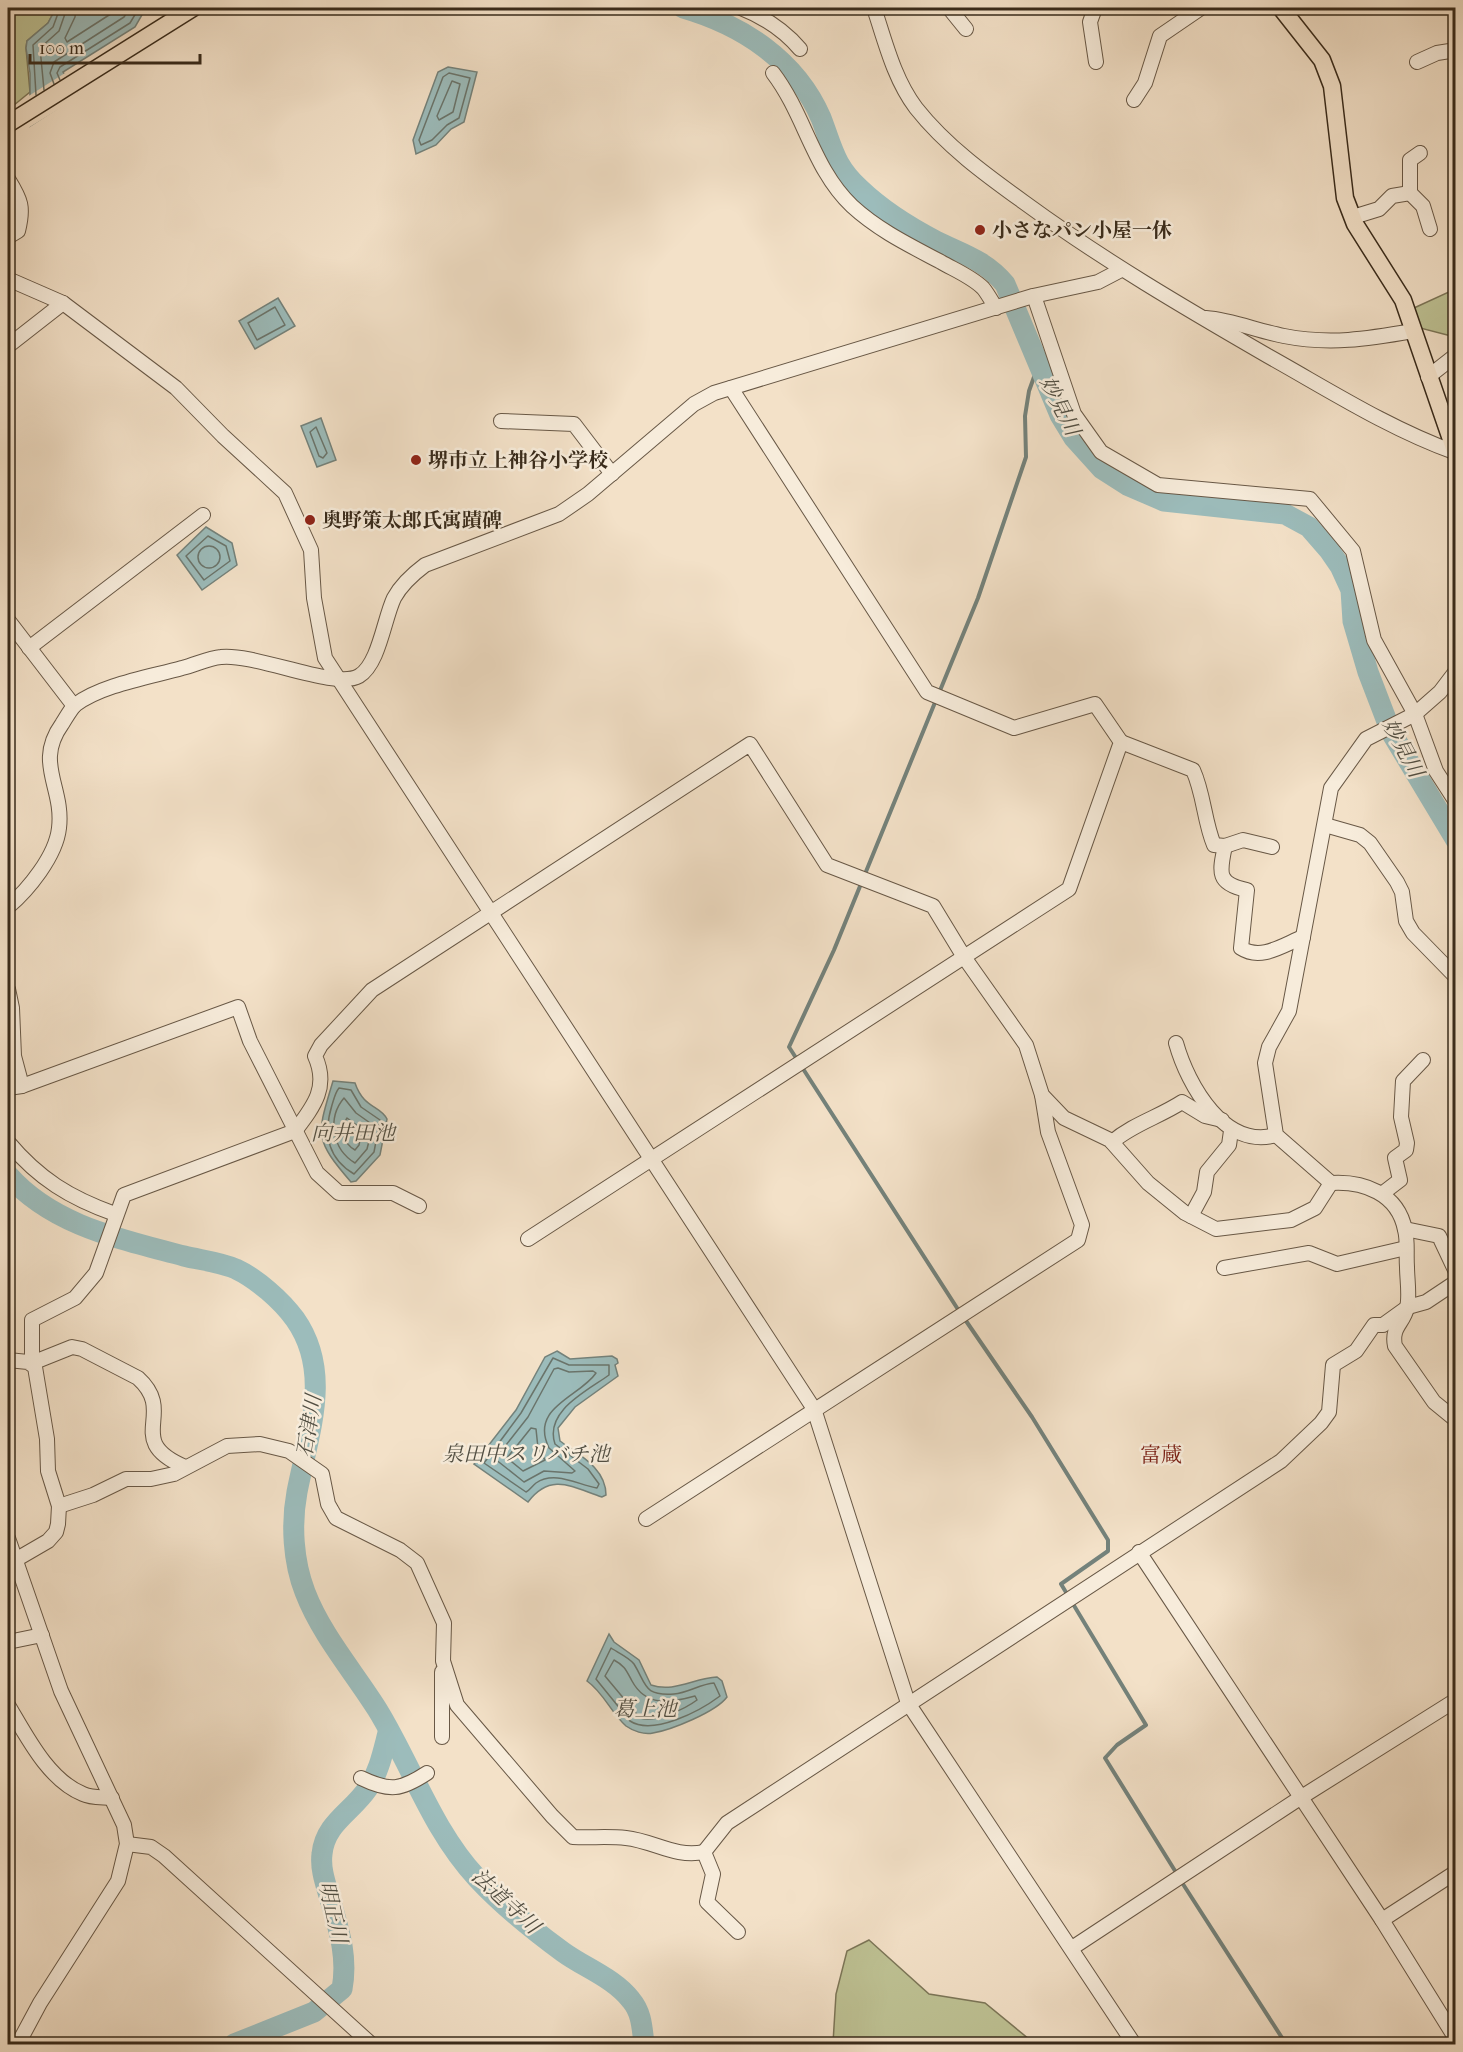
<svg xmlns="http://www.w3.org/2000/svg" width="1463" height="2052" viewBox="0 0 1463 2052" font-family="'IM FELL French Canon','Noto Serif JP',serif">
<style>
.green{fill:#bec294;stroke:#7c7658;stroke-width:1.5}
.water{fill:#9cbcbb;stroke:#74827b;stroke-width:1.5}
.pier{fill:#f3e1c8}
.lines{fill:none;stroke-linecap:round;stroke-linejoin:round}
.shore{stroke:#6a746b;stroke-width:1.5}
.stream{stroke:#74827b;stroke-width:4}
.river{stroke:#9cbcbb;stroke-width:21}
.minor-casing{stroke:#685846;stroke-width:16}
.major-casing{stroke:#392b1b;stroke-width:19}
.minor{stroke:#f7ecdb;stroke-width:14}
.major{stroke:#f3e1c8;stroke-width:16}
.poi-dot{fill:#8f2418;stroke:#f7ecdb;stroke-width:2}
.labels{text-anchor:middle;stroke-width:5;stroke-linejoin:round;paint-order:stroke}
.poi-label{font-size:20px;font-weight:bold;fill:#392b1b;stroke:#f7ecdb;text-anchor:start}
.water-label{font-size:21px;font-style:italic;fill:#524f43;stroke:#f7ecdb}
.neighbourhood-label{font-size:21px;fill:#7a1f14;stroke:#f7ecdb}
</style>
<rect width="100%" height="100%" fill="#f3e1c8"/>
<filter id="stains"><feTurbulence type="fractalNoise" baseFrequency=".00333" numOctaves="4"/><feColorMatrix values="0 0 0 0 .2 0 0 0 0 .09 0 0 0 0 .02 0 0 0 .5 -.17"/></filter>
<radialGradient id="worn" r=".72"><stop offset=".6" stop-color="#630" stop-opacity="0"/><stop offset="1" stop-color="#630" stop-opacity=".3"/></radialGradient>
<g class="green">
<polygon points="8,8 56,8 48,23 27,41 26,48 30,92 8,110"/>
<polygon points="1452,287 1455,289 1455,337 1420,328 1414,308 1449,292"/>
<polygon points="869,1940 929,1994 985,2003 1035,2044 833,2043 836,1994 847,1951"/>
</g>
<g class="water">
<polygon points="56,8 146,8 135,27 63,72 78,95 30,126 30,73 26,48 27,41 48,23"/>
<polygon points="448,67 477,72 464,122 451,129 436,145 416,154 413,140 417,129 438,72"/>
<polygon points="278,298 295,326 255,349 239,321"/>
<polygon points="321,418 336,460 317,467 301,426"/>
<polygon points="206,527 232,543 237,565 202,590 177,555"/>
<path d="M333 1081 355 1083C364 1109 380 1105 387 1119L380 1155 356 1181 351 1182C313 1138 317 1135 333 1081Z"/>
<path d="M557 1351 570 1359 612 1356 617 1359 618 1363 615 1365 618 1376 575 1407 558 1428 560 1441C579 1455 606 1468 606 1495L602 1497C572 1487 551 1472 528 1502L474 1464 516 1410 545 1357Z"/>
<path d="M609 1634 614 1642 639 1660 651 1685C674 1693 694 1678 717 1677L722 1681 727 1697C716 1712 671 1730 653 1733 644 1735 633 1731 626 1726 611 1713 604 1693 587 1681Z"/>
</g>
<polygon class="pier" points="65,73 80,96 28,128 27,97"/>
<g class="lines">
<g class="shore">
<polyline points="76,8 75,17 65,38 67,42 120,8"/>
<polygon points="449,73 470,78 459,118 447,125 432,140 421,145 419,140 443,77"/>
<polyline points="60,80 57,73 60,67 130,23 139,8"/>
<polygon points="452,81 460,84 453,112 439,120 437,116"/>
<polyline points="54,84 50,73 54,62 124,17 130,8"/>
<polyline points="44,90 40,48 59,31 67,8"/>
<polyline points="36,95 33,45 53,27 60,8"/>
<polygon points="275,307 285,325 257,340 248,323"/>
<polygon points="316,427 327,453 323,458 319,456 310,432"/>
<polygon points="208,536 226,546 230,561 204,580 186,556"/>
<circle cx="209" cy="557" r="11"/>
<path d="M339 1088 351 1090 361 1107 380 1120 374 1152 354 1174C327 1158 323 1134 332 1105 334 1099 335 1093 339 1088Z"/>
<path d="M344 1098 356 1113 373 1125 367 1149 355 1163C332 1149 327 1118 344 1098Z"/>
<path d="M347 1118 362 1129 359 1145 355 1150C343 1143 339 1130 347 1118Z"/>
<path d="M553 1358 569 1365H609V1375C587 1391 544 1411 555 1444L588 1469 599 1484 597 1488C578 1485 555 1470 536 1483 532 1486 530 1490 526 1492L484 1463 521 1413Z"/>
<path d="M558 1368 569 1372 593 1371 596 1373C580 1397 529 1407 549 1448L575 1471 572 1473 544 1471 524 1482 495 1459 528 1417 554 1369Z"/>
<polygon points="531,1428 536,1429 538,1448 545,1460 523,1471 507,1458"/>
<path d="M611 1648C617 1652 630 1658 634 1664 647 1685 643 1696 674 1694 688 1693 700 1684 714 1683L720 1696C700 1711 653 1736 630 1721L596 1679Z"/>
<path d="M614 1660C625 1666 626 1670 632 1681 646 1707 670 1703 695 1696L697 1700C685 1709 655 1723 640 1718L605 1676Z"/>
</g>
<g class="stream">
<polyline points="939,693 978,598 1026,457 1025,416 1029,391 1039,363"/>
<polyline points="936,700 834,950 789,1047 959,1311"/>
<polyline points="964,1318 1032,1417 1108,1540 1108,1551 1061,1584 1146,1725 1117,1745 1105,1758 1177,1874"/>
<polyline points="1181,1881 1286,2044"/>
</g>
<g class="river">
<path d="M683 8C742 25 796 60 821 118 833 149 834 165 860 189 882 210 909 227 936 241 962 254 985 260 1005 284L1060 415 1074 438 1102 469 1127 485 1164 501 1285 514 1309 527 1329 550 1340 566 1351 590 1353 621 1368 672 1391 732 1456 840"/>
<path d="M8 1175C53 1226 121 1239 184 1256 200 1260 220 1262 236 1269 257 1279 281 1300 295 1319 333 1373 308 1434 297 1492 291 1524 293 1561 305 1592 321 1634 353 1671 377 1709 411 1764 432 1830 477 1878 502 1905 533 1930 563 1952 585 1968 614 1978 631 2000 642 2013 642 2028 644 2044"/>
<path d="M234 2044 314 2012 342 1989C348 1957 339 1930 330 1899 326 1885 320 1869 322 1854 325 1823 352 1812 368 1788 379 1772 383 1752 388 1733"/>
</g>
<defs>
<g id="minor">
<path d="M741 8C764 17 784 30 800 49"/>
<path d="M874 8C885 41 894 79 916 108 946 146 986 175 1025 203 1103 260 1185 308 1268 356 1329 390 1388 428 1454 452"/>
<polyline points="949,8 966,29"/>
<polyline points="1095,8 1090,22 1096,62"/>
<polyline points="1417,62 1437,53 1456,50"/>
<path d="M773 73C805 115 813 169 852 206 878 230 909 245 941 262 955 270 972 277 983 288 988 294 992 302 996 308"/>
<polyline points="1134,100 1145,83 1160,36 1201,8"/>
<polyline points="1420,153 1410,160 1410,193 1423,206 1430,229"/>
<path d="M8 179C21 200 24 207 18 231L8 237"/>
<polyline points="1353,217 1379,209 1392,196 1410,193"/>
<polyline points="8,279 63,303 176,388 223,436 285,493 311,550 314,598 325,658 814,1409 908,1703 1134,2044"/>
<polyline points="1034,296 1074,414 1101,452 1158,485 1310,499 1353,551 1374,640 1415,714 1436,771 1456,802"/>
<path d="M1206 318C1233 320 1257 331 1284 336 1330 345 1367 339 1413 331"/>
<polyline points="8,346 63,303"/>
<polyline points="1428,377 1456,355"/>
<polyline points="501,421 574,424 612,474"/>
<polyline points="8,620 74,706"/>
<polyline points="29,648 203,515"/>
<path d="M1456 671 1440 692 1415 714 1366 739 1331 788 1289 1011 1269 1047 1265 1063 1276 1135 1331 1183C1363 1181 1398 1193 1405 1230 1408 1241 1406 1255 1407 1267 1407 1279 1410 1296 1407 1308 1403 1324 1391 1327 1395 1346L1434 1402 1456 1420"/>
<path d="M1121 742 1193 770C1204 794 1204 821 1214 845L1225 846 1243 840 1272 847"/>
<polyline points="1325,825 1360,835 1370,843 1397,882 1402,892 1406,921 1413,933 1456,977"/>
<path d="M1225 846C1219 873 1217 884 1247 890L1241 948C1261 961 1283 945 1303 937"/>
<path d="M8 907C28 890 56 856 59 828 64 787 34 763 62 724 66 718 70 710 75 705 101 685 150 677 182 668 195 665 208 658 221 657 255 653 335 690 359 676 379 664 384 619 394 598 401 585 413 574 425 565L559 514 588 494 694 404 714 393 1033 296 1098 282 1121 270"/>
<polyline points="8,989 12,1008 14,1056 22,1086"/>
<path d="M1176 1043C1188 1086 1225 1150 1276 1135"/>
<polyline points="8,1088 22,1086 238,1007 250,1041 317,1173 339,1193 393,1193 419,1206"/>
<path d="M8 1142C39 1179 70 1198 115 1214"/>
<path d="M1112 1142C1133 1124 1159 1117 1182 1102L1205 1116 1222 1120"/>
<polyline points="1383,1193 1400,1180 1395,1158 1406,1150 1407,1143 1401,1117 1403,1081 1423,1060"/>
<polyline points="1191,1216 1204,1192 1207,1172 1229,1145 1231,1131"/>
<polyline points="1405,1229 1439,1236 1456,1272"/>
<polyline points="528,1239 1069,889 1121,742 1095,704 1014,728 927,692 731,388"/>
<polyline points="1224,1268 1309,1253 1337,1264 1406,1248"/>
<polyline points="8,1360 28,1362 35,1367 47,1439 48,1471 59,1506 58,1524 56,1532 48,1541 17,1559"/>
<path d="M185 1467C122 1440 178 1414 138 1378L82 1349 72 1347 32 1363V1320L75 1298 96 1273 124 1195 295 1131C314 1106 329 1087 315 1056L321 1045 372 990 750 744 827 865 933 906 964 957 1026 1045 1042 1095 1064 1118 1110 1140 1148 1183 1185 1213 1216 1229 1291 1220 1315 1208 1331 1183"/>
<path d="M59 1506 93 1495 126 1479H151L174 1474 227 1446 260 1444 289 1451 322 1474 328 1504 336 1518 400 1550 417 1563 444 1623 443 1661 457 1705 552 1816 573 1837C591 1838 608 1836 626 1838 654 1841 675 1858 704 1852"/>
<polyline points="646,1519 1078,1240 1082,1225 1048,1132 1042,1095"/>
<polyline points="8,1538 61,1691 124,1825 127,1844 118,1881 40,2003 18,2044"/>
<polyline points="1139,1552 1382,1920 1456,2039"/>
<polyline points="8,1642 42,1635"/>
<path d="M8 1705C26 1735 48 1780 83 1794 91 1798 103 1797 112 1798"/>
<polyline points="442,1737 442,1672"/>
<path d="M361 1778C390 1792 401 1790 427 1773"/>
<polyline points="127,1844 151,1847 164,1856 371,2044"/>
<polyline points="1382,1920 1456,1872"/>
<polyline points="738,1932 707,1902 713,1874 704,1852 727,1823 1281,1461 1321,1423 1329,1412 1333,1365 1356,1351 1374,1325 1383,1325 1408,1307 1426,1302 1456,1282"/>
<polyline points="1072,1948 1300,1798 1456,1700"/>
</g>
<g id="major">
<polyline points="1281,8 1322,60 1332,86 1345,198 1355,224 1403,300 1456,454"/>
<polyline points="8,124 193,8"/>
</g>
</defs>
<use href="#minor" class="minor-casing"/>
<use href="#major" class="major-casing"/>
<use href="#minor" class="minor"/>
<use href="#major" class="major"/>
</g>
<g class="poi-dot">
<circle cx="980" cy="230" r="6"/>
<circle cx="416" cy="460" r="6"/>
<circle cx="310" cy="520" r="6"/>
</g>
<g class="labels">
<g class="poi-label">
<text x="992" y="237">小さなパン小屋一休</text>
<text x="428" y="467">堺市立上神谷小学校</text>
<text x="322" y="527">奥野策太郎氏寓蹟碑</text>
</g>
<g class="water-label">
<text transform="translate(1060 406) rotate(63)" y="7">妙見川</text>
<text transform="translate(1403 748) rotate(62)" y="7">妙見川</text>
<text x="353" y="1140">向井田池</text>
<text transform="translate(309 1426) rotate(-81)" y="7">石津川</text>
<text x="526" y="1461">泉田中スリバチ池</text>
<text x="645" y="1716">葛上池</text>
<text transform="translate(506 1901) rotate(43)" y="7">法道寺川</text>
<text transform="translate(333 1912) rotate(77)" y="7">明正川</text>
</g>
<g class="neighbourhood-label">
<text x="1161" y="1462">富蔵</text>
</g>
</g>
<rect width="1463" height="2052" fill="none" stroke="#f3e1c8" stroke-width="30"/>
<rect x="9" y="9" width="1445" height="2034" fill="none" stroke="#392b1b" stroke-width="3"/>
<rect x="15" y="15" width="1433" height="2022" fill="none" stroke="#392b1b" stroke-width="1.5"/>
<path d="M30 54v9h170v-9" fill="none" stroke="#392b1b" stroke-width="3"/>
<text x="39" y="54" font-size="18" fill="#392b1b" stroke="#f7ecdb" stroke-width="4.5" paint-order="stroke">100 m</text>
<rect width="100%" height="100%" filter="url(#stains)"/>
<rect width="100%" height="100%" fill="url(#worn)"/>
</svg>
